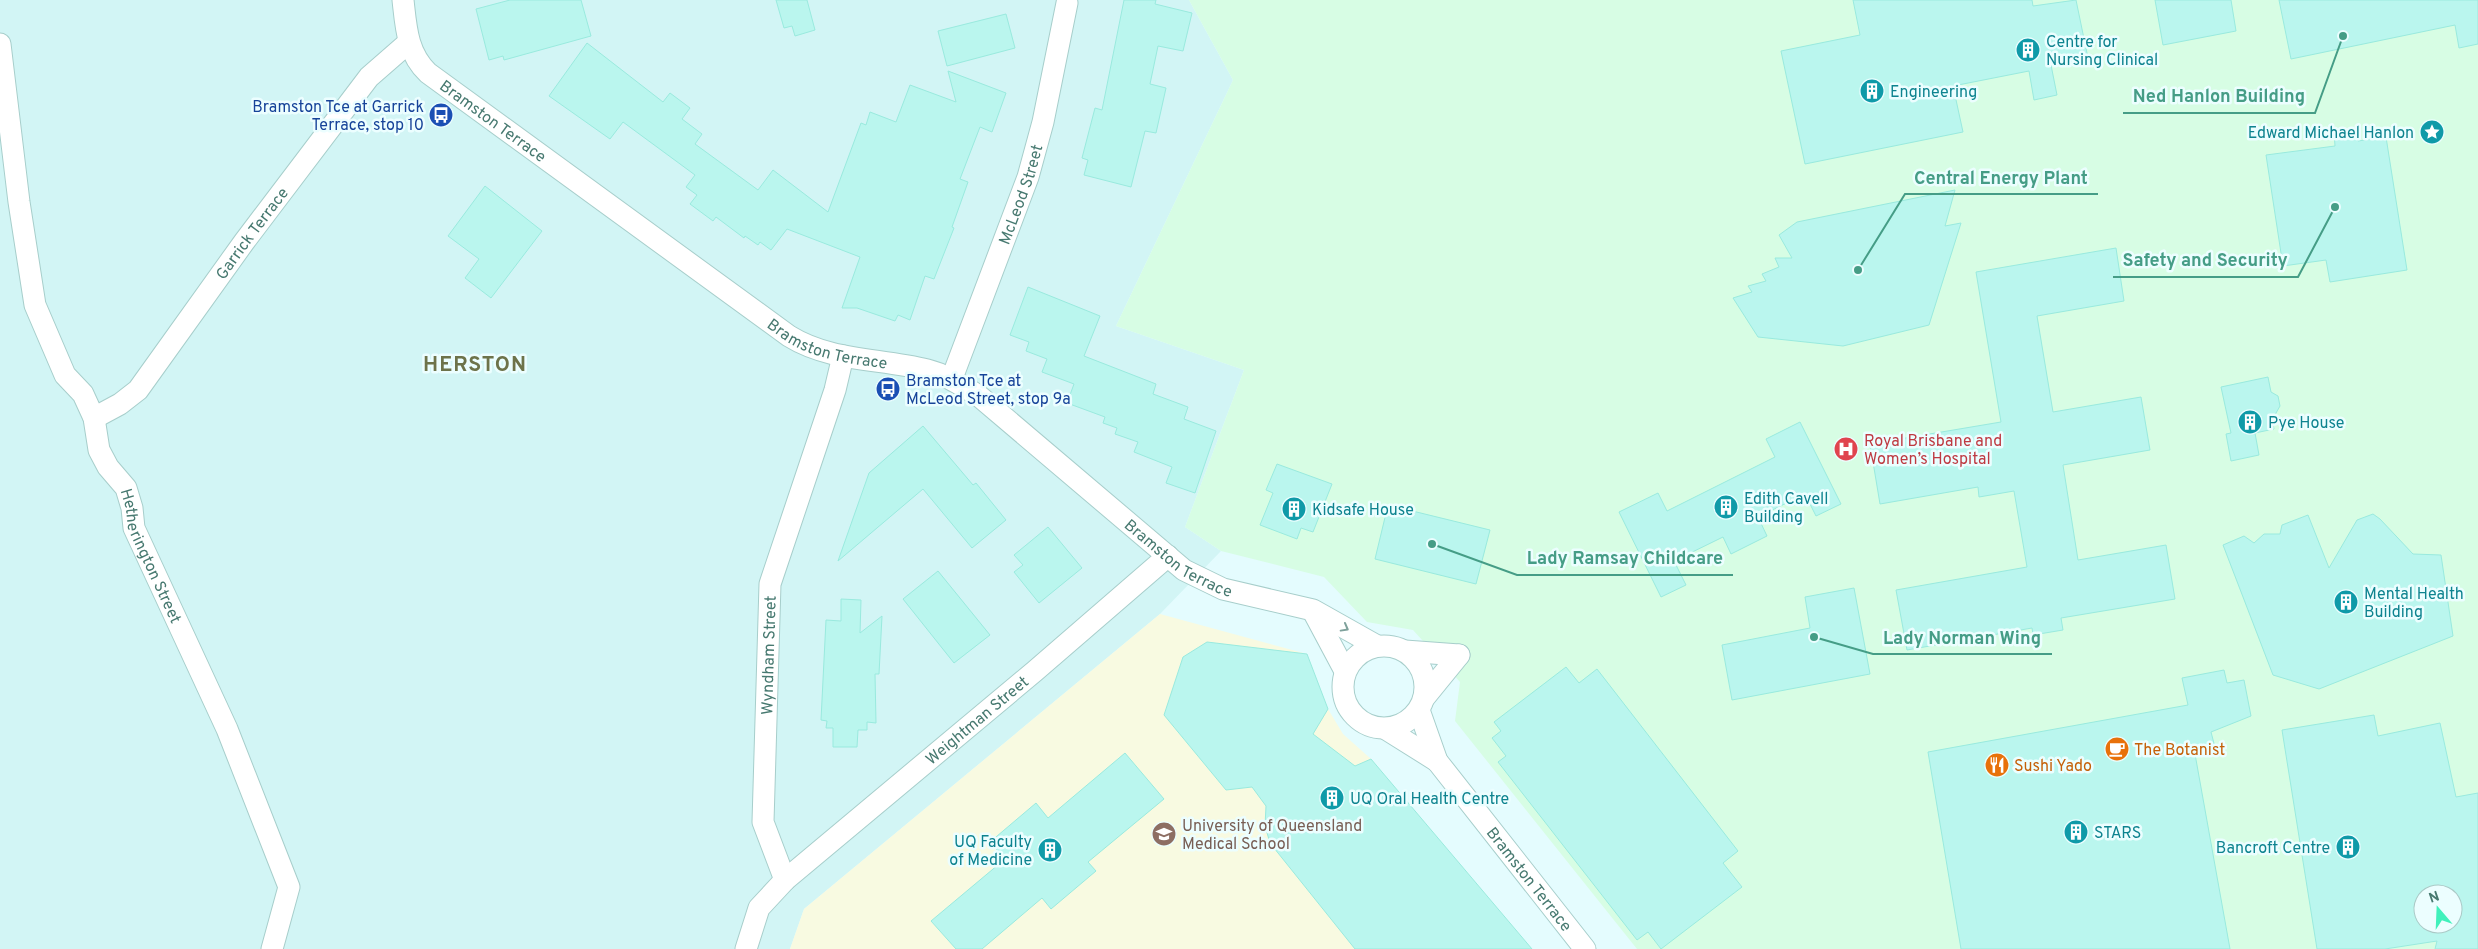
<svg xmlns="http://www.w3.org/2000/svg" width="2478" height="949" viewBox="0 0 2478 949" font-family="Overpass,sans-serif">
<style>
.residential{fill:#d2f5f5}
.education{fill:#f8fae1}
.medical{fill:#d7fde4;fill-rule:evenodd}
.building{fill:#baf6ee;stroke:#99eade;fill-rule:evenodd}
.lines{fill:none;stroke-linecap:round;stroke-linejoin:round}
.street-casing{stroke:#a7cecb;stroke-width:23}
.street{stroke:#fff;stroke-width:21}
.oneway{stroke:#7ea19b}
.labels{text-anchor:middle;stroke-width:5;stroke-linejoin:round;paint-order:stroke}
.culture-label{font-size:16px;fill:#0d838f;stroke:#ecfeff;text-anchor:start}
.transit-label{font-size:16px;fill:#164399;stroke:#ecfeff;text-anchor:end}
.street-label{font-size:16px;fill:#477970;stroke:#ecfeff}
.health-label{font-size:16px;fill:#be3a42;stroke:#ecfeff;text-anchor:start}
.food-label{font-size:16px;fill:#c56008;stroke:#ecfeff;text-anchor:start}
.education-label{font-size:16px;fill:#785e54;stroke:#ecfeff;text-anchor:start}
.district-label{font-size:21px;font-weight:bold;letter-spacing:1px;fill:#6d734a;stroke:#ecfeff}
.leader{fill:none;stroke:#459d86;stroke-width:2}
.callout-dot{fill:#459d86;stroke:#ecfeff;stroke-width:2}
.callout-label{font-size:18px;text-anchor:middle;font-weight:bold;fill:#459d86;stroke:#ecfeff;stroke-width:5;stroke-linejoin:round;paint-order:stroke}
</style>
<rect width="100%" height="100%" fill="#e4fcfe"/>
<polygon class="residential" points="0,0 1189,0 1233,80 1116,326 1244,370 1185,527 1221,551 1160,614 804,909 790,949 0,949"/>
<polygon class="education" points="1160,614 1307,654 1328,709 1343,734 1371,759 1532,949 790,949 804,909"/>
<path class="medical" d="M1189 0H2478V949H1637L1455 721 1460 682 1413 630 1367 622 1324 577 1221 551 1185 527 1244 370 1116 326 1233 80ZM2423 894H2453V924H2423Z"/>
<g class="building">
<polygon points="510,0 581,0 591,36 504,60 503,56 489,60 476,9"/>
<polygon points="776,0 807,0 815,30 795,36 792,26 784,28"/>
<polygon points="1124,0 1156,0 1155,4 1192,13 1183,51 1158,46 1150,84 1166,88 1156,133 1145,131 1131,187 1084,175 1088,160 1082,158 1095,108 1102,110"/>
<polygon points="1853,0 2032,0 2033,6 2076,0 2088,58 2051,65 2057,95 2034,100 2029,71 1953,86 1963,132 1805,164 1781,51 1860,35"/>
<polygon points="2155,0 2231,0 2236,31 2163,45"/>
<polygon points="2279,0 2478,0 2478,44 2459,48 2455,25 2291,59"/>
<polygon points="1006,14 1015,48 947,66 938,31"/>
<polygon points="587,43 663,102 670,93 690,108 682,119 702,134 695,144 758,190 773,170 828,212 861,123 866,125 870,112 896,122 910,85 956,102 948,71 1006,93 992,132 980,127 960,179 968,182 952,227 954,228 934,279 925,276 910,320 898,315 895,321 857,308 842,308 860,257 787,229 771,250 760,242 758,245 745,236 744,238 716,217 713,221 690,204 697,195 686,187 695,175 623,122 610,139 549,96"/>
<polygon points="2356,128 2358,141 2386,137 2407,270 2330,282 2326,260 2283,266 2266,155 2335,146 2334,132"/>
<polygon points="485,186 542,231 491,298 465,278 479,259 448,236"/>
<polygon points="1955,190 1945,226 1961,223 1929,325 1843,346 1758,337 1733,298 1752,292 1748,286 1766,281 1762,274 1779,267 1775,258 1792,258 1779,235 1797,222"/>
<polygon points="2116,248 2124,301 2037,316 2053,412 2141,397 2150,450 2063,465 2078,560 2166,545 2175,599 2061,618 2063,630 2033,635 2032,628 1907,650 1896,590 2027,567 2014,491 1979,497 1978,487 1880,504 1870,444 2001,422 1976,272"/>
<polygon points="1028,287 1100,316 1084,356 1156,384 1153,394 1188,407 1184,419 1216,431 1195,493 1166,483 1172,467 1134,452 1138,442 1115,434 1117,428 1103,423 1105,417 1067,403 1074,384 1042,372 1047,359 1026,351 1029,342 1010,335"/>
<polygon points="2268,377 2271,392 2278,396 2280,406 2272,420 2274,429 2255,433 2259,455 2231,461 2226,434 2231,433 2221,387"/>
<polygon points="1800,422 1841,504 1816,516 1805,494 1758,517 1767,536 1731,554 1723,537 1674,561 1686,585 1661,597 1619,512 1658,493 1667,511 1775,457 1766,439"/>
<polygon points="923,426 973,485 976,483 1006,520 972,548 923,489 838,561 869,473"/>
<polygon points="1277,464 1332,484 1313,532 1301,528 1297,539 1260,525 1273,493 1266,490"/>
<polygon points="1388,505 1490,530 1476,584 1375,559"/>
<polygon points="2373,514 2380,519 2413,554 2441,555 2453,636 2319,689 2273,675 2223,545 2244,536 2254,543 2264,534 2280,534 2282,525 2308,515 2329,568 2357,520"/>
<polygon points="1048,527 1082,568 1039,603 1014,572 1023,565 1014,555"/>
<polygon points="938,571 990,635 954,663 903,599"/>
<polygon points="1854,588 1870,674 1732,700 1722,645 1810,628 1805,597"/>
<polygon points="841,599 861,600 860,633 882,616 879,674 875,674 876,723 867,722 867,730 858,730 857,747 833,747 833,728 826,728 827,721 821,720 826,620 841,621"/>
<polygon points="1207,642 1307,654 1328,709 1313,734 1355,766 1371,759 1532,949 1355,949 1270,843 1265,826 1266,806 1252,787 1226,790 1164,715 1183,657"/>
<polygon points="1566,667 1579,683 1597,669 1738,851 1723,863 1742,887 1661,949 1648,932 1637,940 1498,762 1506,756 1492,738 1501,731 1494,722"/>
<polygon points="2224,670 2227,683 2244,680 2251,716 2211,732 2216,751 2195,754 2230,949 1961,949 1928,752 2188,705 2182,678"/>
<path d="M2374 715 2378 736 2440 723 2456 797 2478 793V949H2435L2437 941 2385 949H2317L2282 730ZM2423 894H2453V924H2423Z"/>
<polygon points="1125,753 1164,799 1088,862 1096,871 1051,909 1042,898 982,949 956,949 931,921 1005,859 990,842 1036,803 1048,818"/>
</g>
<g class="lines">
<defs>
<g id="street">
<path id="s1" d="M403 0C406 27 407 53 428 73L789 336C831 362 881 358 927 370 947 375 962 386 979 396L1184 570 1223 589 1313 610 1377 646"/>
<path id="s2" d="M0 44 19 202 35 305 65 375 83 394 94 418 99 450 108 467 126 488 132 508 134 528 227 729 289 887 272 949"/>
<path id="s3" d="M952 378 1028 177 1043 122 1067 3"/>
<path id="s4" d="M94 418 120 404 138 390 244 242 369 77 408 43"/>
<polyline points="1313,611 1345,671"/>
<circle cx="1384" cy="687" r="41"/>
<polyline points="1405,651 1459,655"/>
<polyline points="1424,698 1459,655"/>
<path id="s5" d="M1419 710 1437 761 1585 949"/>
<polyline points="1386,729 1437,761"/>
<path id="s6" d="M785 880 763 822 770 584 835 390 843 356"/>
<path id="s7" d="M746 949 759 908 785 880 1035 671 1168 556"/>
</g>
</defs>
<use href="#street" class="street-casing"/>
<use href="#street" class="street"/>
</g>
<defs><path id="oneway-chevron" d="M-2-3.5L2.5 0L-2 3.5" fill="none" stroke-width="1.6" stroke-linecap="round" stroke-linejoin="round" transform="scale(1.25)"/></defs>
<use class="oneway" href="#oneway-chevron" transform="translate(1345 628) rotate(29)"/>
<defs>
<symbol id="building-disc" viewBox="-11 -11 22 22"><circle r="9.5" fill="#0f9aa8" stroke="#ecfeff"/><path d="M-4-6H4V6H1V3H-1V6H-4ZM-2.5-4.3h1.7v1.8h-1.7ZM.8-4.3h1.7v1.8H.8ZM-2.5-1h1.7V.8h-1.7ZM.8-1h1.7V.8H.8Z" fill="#fff"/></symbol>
<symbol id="bus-disc" viewBox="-11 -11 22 22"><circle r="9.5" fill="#1a4fb4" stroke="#ecfeff"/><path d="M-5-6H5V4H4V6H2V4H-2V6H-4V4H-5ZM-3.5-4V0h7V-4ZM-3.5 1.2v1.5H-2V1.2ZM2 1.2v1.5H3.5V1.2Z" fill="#fff"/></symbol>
<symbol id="sight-disc" viewBox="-11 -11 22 22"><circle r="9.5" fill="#0f9aa8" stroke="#ecfeff"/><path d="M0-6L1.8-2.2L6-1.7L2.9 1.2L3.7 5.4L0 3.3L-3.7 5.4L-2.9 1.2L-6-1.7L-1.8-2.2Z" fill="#fff"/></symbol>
<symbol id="hospital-disc" viewBox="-11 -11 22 22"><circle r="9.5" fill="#e0444e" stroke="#ecfeff"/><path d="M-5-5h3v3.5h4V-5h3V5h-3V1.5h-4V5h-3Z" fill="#fff"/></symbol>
<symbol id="cafe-disc" viewBox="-11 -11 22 22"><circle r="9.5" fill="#e8710a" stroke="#ecfeff"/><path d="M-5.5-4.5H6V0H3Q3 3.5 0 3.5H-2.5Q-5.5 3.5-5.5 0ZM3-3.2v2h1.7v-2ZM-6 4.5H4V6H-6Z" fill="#fff"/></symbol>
<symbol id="restaurant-disc" viewBox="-11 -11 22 22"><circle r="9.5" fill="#e8710a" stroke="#ecfeff"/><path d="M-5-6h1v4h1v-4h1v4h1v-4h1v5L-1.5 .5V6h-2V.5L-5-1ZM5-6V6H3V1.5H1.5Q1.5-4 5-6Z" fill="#fff"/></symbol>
<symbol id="university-disc" viewBox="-11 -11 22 22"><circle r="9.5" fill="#8d6e63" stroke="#ecfeff"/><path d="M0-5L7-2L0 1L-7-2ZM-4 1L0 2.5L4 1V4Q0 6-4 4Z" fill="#fff"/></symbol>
</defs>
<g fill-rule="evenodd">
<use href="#building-disc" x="2014" y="36" width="28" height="28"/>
<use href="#building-disc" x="1858" y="77" width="28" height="28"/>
<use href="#bus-disc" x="427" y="101" width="28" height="28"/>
<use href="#sight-disc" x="2418" y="118" width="28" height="28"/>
<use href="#bus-disc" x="874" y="375" width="28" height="28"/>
<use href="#building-disc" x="2236" y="408" width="28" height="28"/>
<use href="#hospital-disc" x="1832" y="435" width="28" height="28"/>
<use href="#building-disc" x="1712" y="493" width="28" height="28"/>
<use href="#building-disc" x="1280" y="495" width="28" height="28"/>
<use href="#building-disc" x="2332" y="588" width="28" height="28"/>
<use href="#cafe-disc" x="2103" y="735" width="28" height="28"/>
<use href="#restaurant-disc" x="1983" y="751" width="28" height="28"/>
<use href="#building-disc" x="1318" y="784" width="28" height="28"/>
<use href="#building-disc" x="2062" y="818" width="28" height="28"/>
<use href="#university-disc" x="1150" y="820" width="28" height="28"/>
<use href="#building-disc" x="2334" y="833" width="28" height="28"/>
<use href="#building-disc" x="1036" y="836" width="28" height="28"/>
</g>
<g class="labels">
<g class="culture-label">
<text x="2046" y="47">Centre for<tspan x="2046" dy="18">Nursing Clinical</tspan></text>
<text x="1890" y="97">Engineering</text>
<text x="2414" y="138" text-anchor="end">Edward Michael Hanlon</text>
<text x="2268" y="428">Pye House</text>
<text x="1744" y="504">Edith Cavell<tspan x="1744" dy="18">Building</tspan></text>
<text x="1312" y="515">Kidsafe House</text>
<text x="2364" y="599">Mental Health<tspan x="2364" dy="18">Building</tspan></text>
<text x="1350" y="804">UQ Oral Health Centre</text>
<text x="2094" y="838">STARS</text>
<text x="1032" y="847" text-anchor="end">UQ Faculty<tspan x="1032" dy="18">of Medicine</tspan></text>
<text x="2330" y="853" text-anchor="end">Bancroft Centre</text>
</g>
<g class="transit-label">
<text x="424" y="112">Bramston Tce at Garrick<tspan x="424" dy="18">Terrace, stop 10</tspan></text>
<text x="906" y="386" text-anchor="start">Bramston Tce at<tspan x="906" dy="18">McLeod Street, stop 9a</tspan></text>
</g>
<g class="street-label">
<text dy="6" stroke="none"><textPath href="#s1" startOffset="160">Bramston Terrace</textPath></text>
<text dy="6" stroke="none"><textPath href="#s3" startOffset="196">McLeod Street</textPath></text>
<text dy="6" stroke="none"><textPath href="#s4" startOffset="246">Garrick Terrace</textPath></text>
<text dy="6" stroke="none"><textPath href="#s1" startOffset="565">Bramston Terrace</textPath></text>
<text dy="6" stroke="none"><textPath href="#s1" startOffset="985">Bramston Terrace</textPath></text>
<text dy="6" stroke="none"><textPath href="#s2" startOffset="544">Hetherington Street</textPath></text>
<text dy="6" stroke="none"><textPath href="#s6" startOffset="229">Wyndham Street</textPath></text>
<text dy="6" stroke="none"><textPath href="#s7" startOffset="331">Weightman Street</textPath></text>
<text dy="6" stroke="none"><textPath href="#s5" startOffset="204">Bramston Terrace</textPath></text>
</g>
<g class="health-label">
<text x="1864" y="446">Royal Brisbane and<tspan x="1864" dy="18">Women’s Hospital</tspan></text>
</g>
<g class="food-label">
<text x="2134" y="755">The Botanist</text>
<text x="2014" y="771">Sushi Yado</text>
</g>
<g class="education-label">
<text x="1182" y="831">University of Queensland<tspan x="1182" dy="18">Medical School</tspan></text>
</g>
<g class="district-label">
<text x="475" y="371">HERSTON</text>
</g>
</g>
<path class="leader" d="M2343 36L2315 113H2123M1858 270L1905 194H2098M2335 207L2298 277H2113M1432 544L1517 575H1733M1814 637L1873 654H2052"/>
<g class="callout-dot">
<circle cx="2343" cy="36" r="5"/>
<circle cx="1858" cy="270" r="5"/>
<circle cx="2335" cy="207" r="5"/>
<circle cx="1432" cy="544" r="5"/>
<circle cx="1814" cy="637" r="5"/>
</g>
<g class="callout-label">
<text x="2219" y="102">Ned Hanlon Building</text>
<text x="2001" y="184">Central Energy Plant</text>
<text x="2205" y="266">Safety and Security</text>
<text x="1625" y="564">Lady Ramsay Childcare</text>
<text x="1962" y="644">Lady Norman Wing</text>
</g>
<g transform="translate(2438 909) rotate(341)"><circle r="24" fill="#ecfeff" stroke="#aac9c6"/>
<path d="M0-4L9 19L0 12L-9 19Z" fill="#40f1bb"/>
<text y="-8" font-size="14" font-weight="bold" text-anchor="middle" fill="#477970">N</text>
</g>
</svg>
